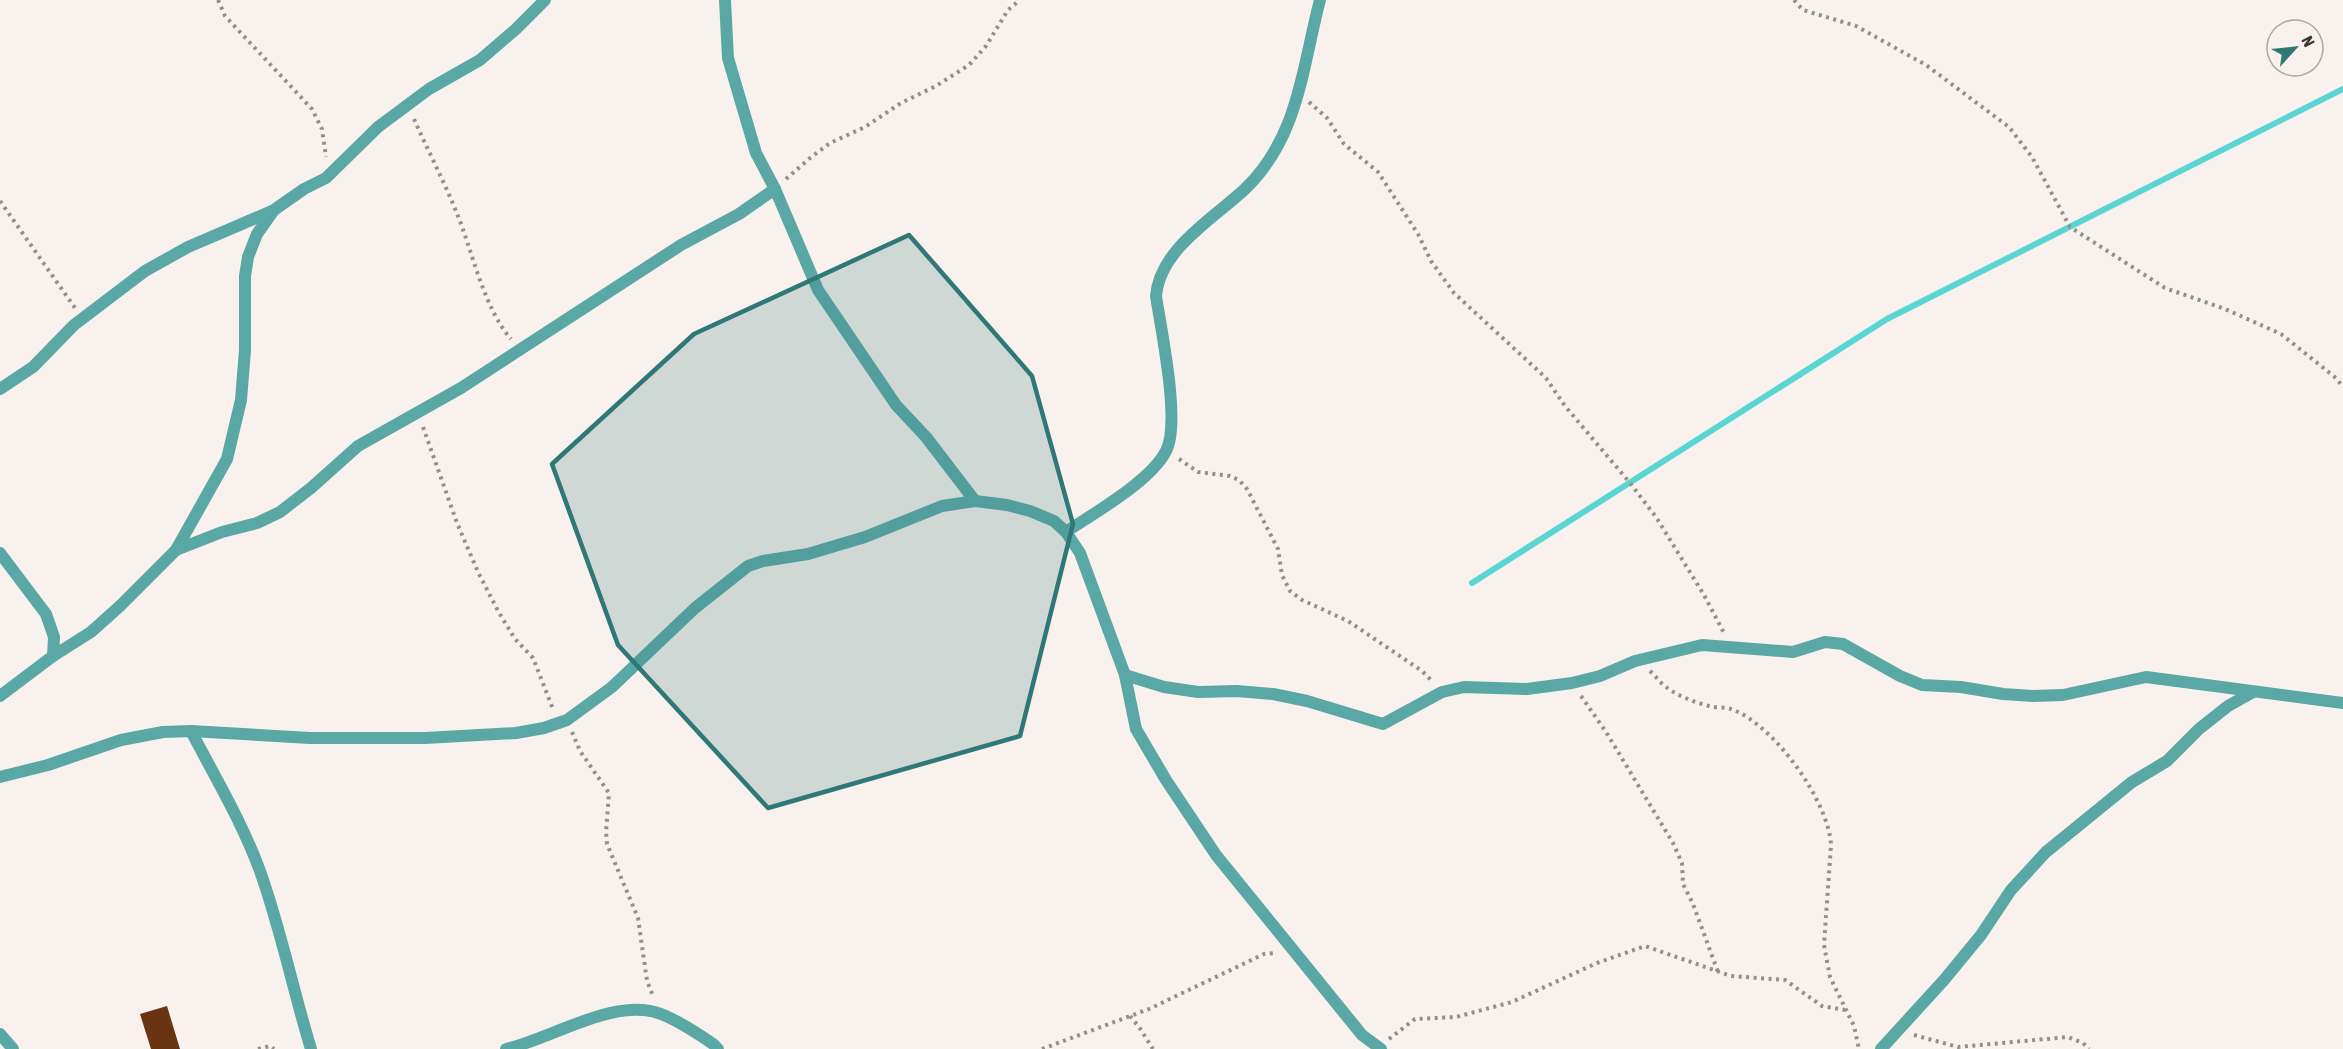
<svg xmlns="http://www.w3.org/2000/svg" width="2343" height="1049" viewBox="0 0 2343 1049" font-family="'Asap Condensed',sans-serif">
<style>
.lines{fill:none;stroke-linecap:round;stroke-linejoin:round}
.stream{stroke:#59d6d3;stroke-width:6}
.building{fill:#6a3413}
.path{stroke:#948f8d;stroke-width:4;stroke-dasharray:3 4.5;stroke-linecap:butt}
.minor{stroke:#5aa8a5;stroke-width:12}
.tertiary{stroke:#5aa8a5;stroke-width:12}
.marked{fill:#2e7876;fill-opacity:0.2;stroke:#2e7876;stroke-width:4.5;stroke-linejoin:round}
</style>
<rect width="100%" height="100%" fill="#f9f1ee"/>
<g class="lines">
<polyline class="stream" points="1472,583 1887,319 2343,89"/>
</g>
<polygon class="building" points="167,1006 180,1049 151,1049 140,1014"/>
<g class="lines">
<g class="path">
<polyline points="218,0 225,16 312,109 322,129 326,157"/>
<polyline points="1794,0 1803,10 1856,26 1926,65 2009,127 2032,157 2070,227 2165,288 2225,309 2281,334 2336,378 2343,387"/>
<polyline points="1309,102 1327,118 1344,144 1378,172 1418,234 1431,261 1454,293 1546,378 1565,406 1630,483 1656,517 1704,595 1724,633"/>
<path d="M414 119C428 151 445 183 458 216 473 254 484 308 511 339"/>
<polyline points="786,179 810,158 830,143 865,127 901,103 936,86 969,65 986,46 1008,10 1020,0"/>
<polyline points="0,201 75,308"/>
<polyline points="423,427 457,523 478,572 498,611 515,639 533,658 553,709"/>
<polyline points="1179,459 1198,472 1230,476 1239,480 1247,489 1278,549 1282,575 1290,591 1302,600 1348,621 1422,671 1432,681"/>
<path d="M1650 671C1656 676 1660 683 1666 687 1678 696 1694 702 1709 706 1716 708 1724 707 1731 709 1774 724 1829 802 1831 845L1824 945 1830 977 1854 1026 1859 1049"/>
<polyline points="1581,696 1606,732 1673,843 1682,863 1683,884 1693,904 1718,972"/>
<polyline points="572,732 580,751 609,793 606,832 607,844 638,918 647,981 653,996"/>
<polyline points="1130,1016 1139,1027 1153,1049"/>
<polyline points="1914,1035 1958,1047 2068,1037 2083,1043 2089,1049"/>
<polyline points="1389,1039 1415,1019 1456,1017 1512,1002 1597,963 1645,946 1731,976 1785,980 1822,1006 1845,1010"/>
<polyline points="258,1049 270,1046 274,1049"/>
<polyline points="1042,1049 1149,1009 1264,954 1276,953"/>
</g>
<g class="minor">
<polyline points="725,0 728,58 756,153 775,189 818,290 896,405 926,437 975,501"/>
<polyline points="0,389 33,367 74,325 145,271 188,247 272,211"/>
<path d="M1066 532C1094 513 1151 481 1166 451 1181 423 1161 330 1156 296 1160 249 1213 219 1245 189 1299 137 1302 68 1320 0"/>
<polyline points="176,550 222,532 257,523 280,512 311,488 358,446 461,388 681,245 739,214 775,189"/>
<polyline points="0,553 46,614 54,637 53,656"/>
<polyline points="1125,675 1164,687 1198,692 1237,691 1273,694 1307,701 1383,724 1442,692 1464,687 1527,689 1572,683 1600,676 1635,661 1702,645 1793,652 1825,642 1843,644 1900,676 1922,685 1961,687 2003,694 2033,696 2063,695 2146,677 2343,703"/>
<polyline points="0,696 53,656 91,632 120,606 176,550 227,459 241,400 245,350 245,276 248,257 257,234 274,210 304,189 326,178 378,127 429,89 480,60 516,29 545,0"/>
<path d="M191 731C215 777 242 822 260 871 281 930 293 990 311 1049"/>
<polyline points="0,1034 13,1049"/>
<path d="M506 1049C551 1039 616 996 661 1014 679 1021 697 1033 713 1044L718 1049"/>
<polyline points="1881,1049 1944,980 1981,935 2011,890 2046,852 2132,782 2167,761 2199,729 2228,706 2253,692"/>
</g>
<polyline class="tertiary" points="0,777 48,765 121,740 163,732 191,731 310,738 425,738 516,733 544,728 567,720 612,687 695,608 748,566 763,561 808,554 865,537 942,506 975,501 1007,505 1030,511 1054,521 1066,532 1080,553 1125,675 1136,729 1166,780 1216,855 1362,1035 1381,1049"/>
</g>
<path class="marked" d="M909 235 1032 376 1073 524 1020 736 768 808 618 645 552 464 694 334Z"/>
<g transform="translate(2295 48) rotate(63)"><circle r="28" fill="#f9f1ee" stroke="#ada7a5" stroke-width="1.5"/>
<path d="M0-4.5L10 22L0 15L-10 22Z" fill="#2e7876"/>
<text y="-9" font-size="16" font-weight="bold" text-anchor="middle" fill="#3b3837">N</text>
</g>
</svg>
